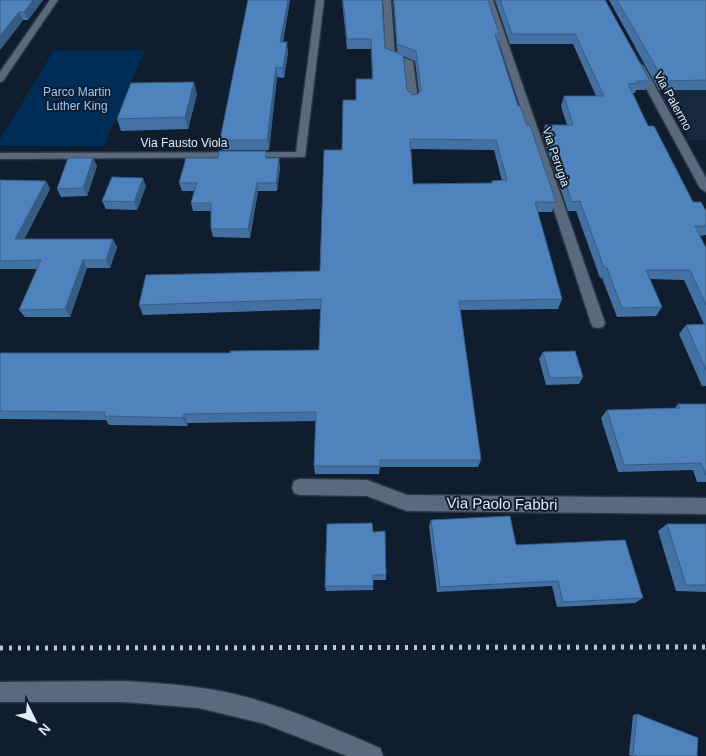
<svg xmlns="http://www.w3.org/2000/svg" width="706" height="756" viewBox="0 0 706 756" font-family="Arial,sans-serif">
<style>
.built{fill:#15283e}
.green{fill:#002d58}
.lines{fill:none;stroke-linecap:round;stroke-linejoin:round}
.street-casing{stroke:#2d3542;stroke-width:3}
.street{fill:#596a7e;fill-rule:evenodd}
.rail{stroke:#bcc6d2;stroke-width:5;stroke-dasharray:3 6;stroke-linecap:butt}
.wall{fill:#4471a3;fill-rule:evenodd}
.shaded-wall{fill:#375c84}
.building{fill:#4f83bd;stroke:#375c84;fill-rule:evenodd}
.labels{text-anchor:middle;stroke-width:4;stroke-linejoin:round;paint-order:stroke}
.far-park-label{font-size:12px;fill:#9cc6f6;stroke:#0f1d2e}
.far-street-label{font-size:12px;fill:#e1ebf6;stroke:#0f1d2e}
.street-label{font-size:15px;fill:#e1ebf6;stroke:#0f1d2e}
</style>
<rect width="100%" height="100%" fill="#0f1d2e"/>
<polygon class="built" points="632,46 706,46 706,140 684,140 688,136 672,109 666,107"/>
<polygon class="green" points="54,50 145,50 104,146 0,146 0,140"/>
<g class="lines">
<defs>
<g id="street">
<polygon points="50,0 58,0 3,81 0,82 0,72"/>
<polygon points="316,0 324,0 305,157 0,159 0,153 296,152"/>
<polygon points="383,0 391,0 395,55 413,61 418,100 417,102 413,103 408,100 404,63 386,57"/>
<polygon points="485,0 493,0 605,323 603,327 598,328 593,327 591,323"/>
<polygon points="639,63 644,66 706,178 706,192 700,188 634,66"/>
<polygon points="300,479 367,480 407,495 706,498 706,514 407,511 367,496 300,495 294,493 292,487 294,481"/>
<path d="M124 681C157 683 189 685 220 691 276 702 328 726 380 748L383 756H347L265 724 199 708 124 702H0V682Z"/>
</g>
</defs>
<use href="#street" class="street-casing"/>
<use href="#street" class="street"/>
<polyline class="rail" points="0,648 706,647"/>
</g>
<g class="wall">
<polygon points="0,0 43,0 28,20 23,20 0,50"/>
<polygon points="248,0 290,0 283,42 288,52 284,78 277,77 269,150 222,150 220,140"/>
<path d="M342 0H382L385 48 397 52 393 0H488L499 34 498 43 518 106 527 125 556 202 552 212H538L562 299 558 309 460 310 481 460 478 467H380L379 474H315L314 466 316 421 188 423 187 426 109 425 106 420 0 419V353H230L319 350 321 309 143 315 139 305 320 271 342 150 356 100 372 79 371 49H347ZM403 56 415 61 419 93 418 94 413 95 407 90ZM411 149 494 150 502 181H492L491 183 413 184Z"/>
<polygon points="495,0 605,0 650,81 645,90 636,90 635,93 633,93 648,126 693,202 706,226 706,235 700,236 706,248 706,386 702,386 679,334 686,325 704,324 684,280 650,279 662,307 656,316 617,317 602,278 600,278 576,211 568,211 542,135 545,125 567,125 561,106 564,96 596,96 573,44 510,44"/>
<polygon points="609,0 706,0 706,90 659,90"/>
<polygon points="197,94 188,129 121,131 117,119"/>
<polygon points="93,158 97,166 87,196 61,197 57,189"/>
<polygon points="267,158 280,167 277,191 258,191 250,238 213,237 211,229 211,211 193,211 191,203 194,191 182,191 179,183"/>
<polygon points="0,180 46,181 50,189 24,239 117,247 110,268 87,268 70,317 25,317 19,310 37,269 0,269"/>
<polygon points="146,186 137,210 106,209 102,201"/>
<polygon points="543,352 583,377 579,384 546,385 539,359"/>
<polygon points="678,404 706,404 706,482 697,482 693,470 618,472 601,418 607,410 675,408"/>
<polygon points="431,520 516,545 643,598 635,603 557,607 552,586 437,592 429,526"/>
<polygon points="667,524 706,524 706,592 676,591 658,531"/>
<polygon points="373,532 386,575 386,580 373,580 373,590 326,591 325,586"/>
<polygon points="637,714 697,756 633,756 629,755 633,715"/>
</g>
<g class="shaded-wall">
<polygon points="33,0 43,0 28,20 24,12"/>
<polygon points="288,0 290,0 281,52 280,42"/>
<polygon points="19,12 23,20 0,50 0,36"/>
<polygon points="287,42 288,52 284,78 283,68"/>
<polygon points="276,67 277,77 269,150 267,140"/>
<polygon points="194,82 197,94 188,129 185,117"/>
<polygon points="93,158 97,166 87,196 83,188"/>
<polygon points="279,158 280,167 277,191 276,183"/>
<polygon points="143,178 146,186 137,210 134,202"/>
<polygon points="46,181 50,189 20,248 15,239"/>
<polygon points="257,183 258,191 250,238 248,229"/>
<polygon points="113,239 117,247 110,268 106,260"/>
<polygon points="83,260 87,268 70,317 65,309"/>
<polygon points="184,414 188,423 187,426 183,418"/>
</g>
<g class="building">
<polygon points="0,0 33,0 24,12 19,12 0,36"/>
<polygon points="248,0 288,0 280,42 287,42 283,68 276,67 267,140 220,140"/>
<path d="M343 0H382L385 48 403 55 407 90 413 95 418 94 421 90 416 51 397 44 394 0H488L499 34H495L518 106H520L527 125H530L556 202H535L562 299 459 301 481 460H380V466H314L316 412 184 414 183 418 104 416 105 412 0 411V353H230V351L319 350 321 299 139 305 146 275 320 271 324 150H342L343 100H356V79H373L371 39H347ZM410 139 496 140 507 180 492 181V183L413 184Z"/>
<polygon points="500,0 605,0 650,81 637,81 639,83 628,84 648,126 654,126 693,202 701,202 706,211 706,226 695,226 706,248 706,305 690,270 646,270 662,307 622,308 607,268 604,268 580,201 572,202 545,125 573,125 564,96 604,96 575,34 512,34"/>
<polygon points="617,0 706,0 706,80 664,81"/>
<polygon points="194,82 185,117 117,119 131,83"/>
<polygon points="219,151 266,151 266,158 279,158 276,183 257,183 248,229 211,229 211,203 191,203 197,183 179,183 186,158 218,158"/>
<polygon points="68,158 93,158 83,188 57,189"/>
<polygon points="112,177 143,178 134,202 102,201"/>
<polygon points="0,180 46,181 15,239 113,239 106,260 83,260 65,309 19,310 41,260 0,261"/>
<polygon points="706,324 706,370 686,325"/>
<polygon points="575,351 583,377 550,378 543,352"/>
<polygon points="678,404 706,404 706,475 701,463 624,465 607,410 680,408"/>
<polygon points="510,516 516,545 625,540 643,598 563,602 558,581 440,587 431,520"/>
<polygon points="372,523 373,532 385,531 386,575 373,575 373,586 325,586 327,524"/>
<polygon points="667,524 706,524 706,585 686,585"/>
<polygon points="637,714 698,738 697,756 637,756 633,754"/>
</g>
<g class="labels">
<g class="far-park-label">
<text x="77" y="96">Parco Martin<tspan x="77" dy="14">Luther King</tspan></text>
</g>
<g class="far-street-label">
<text transform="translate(673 101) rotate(61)" y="4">Via Palermo</text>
<text x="184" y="147">Via Fausto Viola</text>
<text transform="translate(556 157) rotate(71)" y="4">Via Perugia</text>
</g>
<g class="street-label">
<text transform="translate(502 504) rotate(1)" y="5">Via Paolo Fabbri</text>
</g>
</g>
<g transform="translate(35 721) rotate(132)" stroke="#0f1d2e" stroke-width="4" paint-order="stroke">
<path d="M0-4L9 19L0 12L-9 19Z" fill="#e1ebf6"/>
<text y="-8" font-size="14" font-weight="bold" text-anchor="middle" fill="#e1ebf6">N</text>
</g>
</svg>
